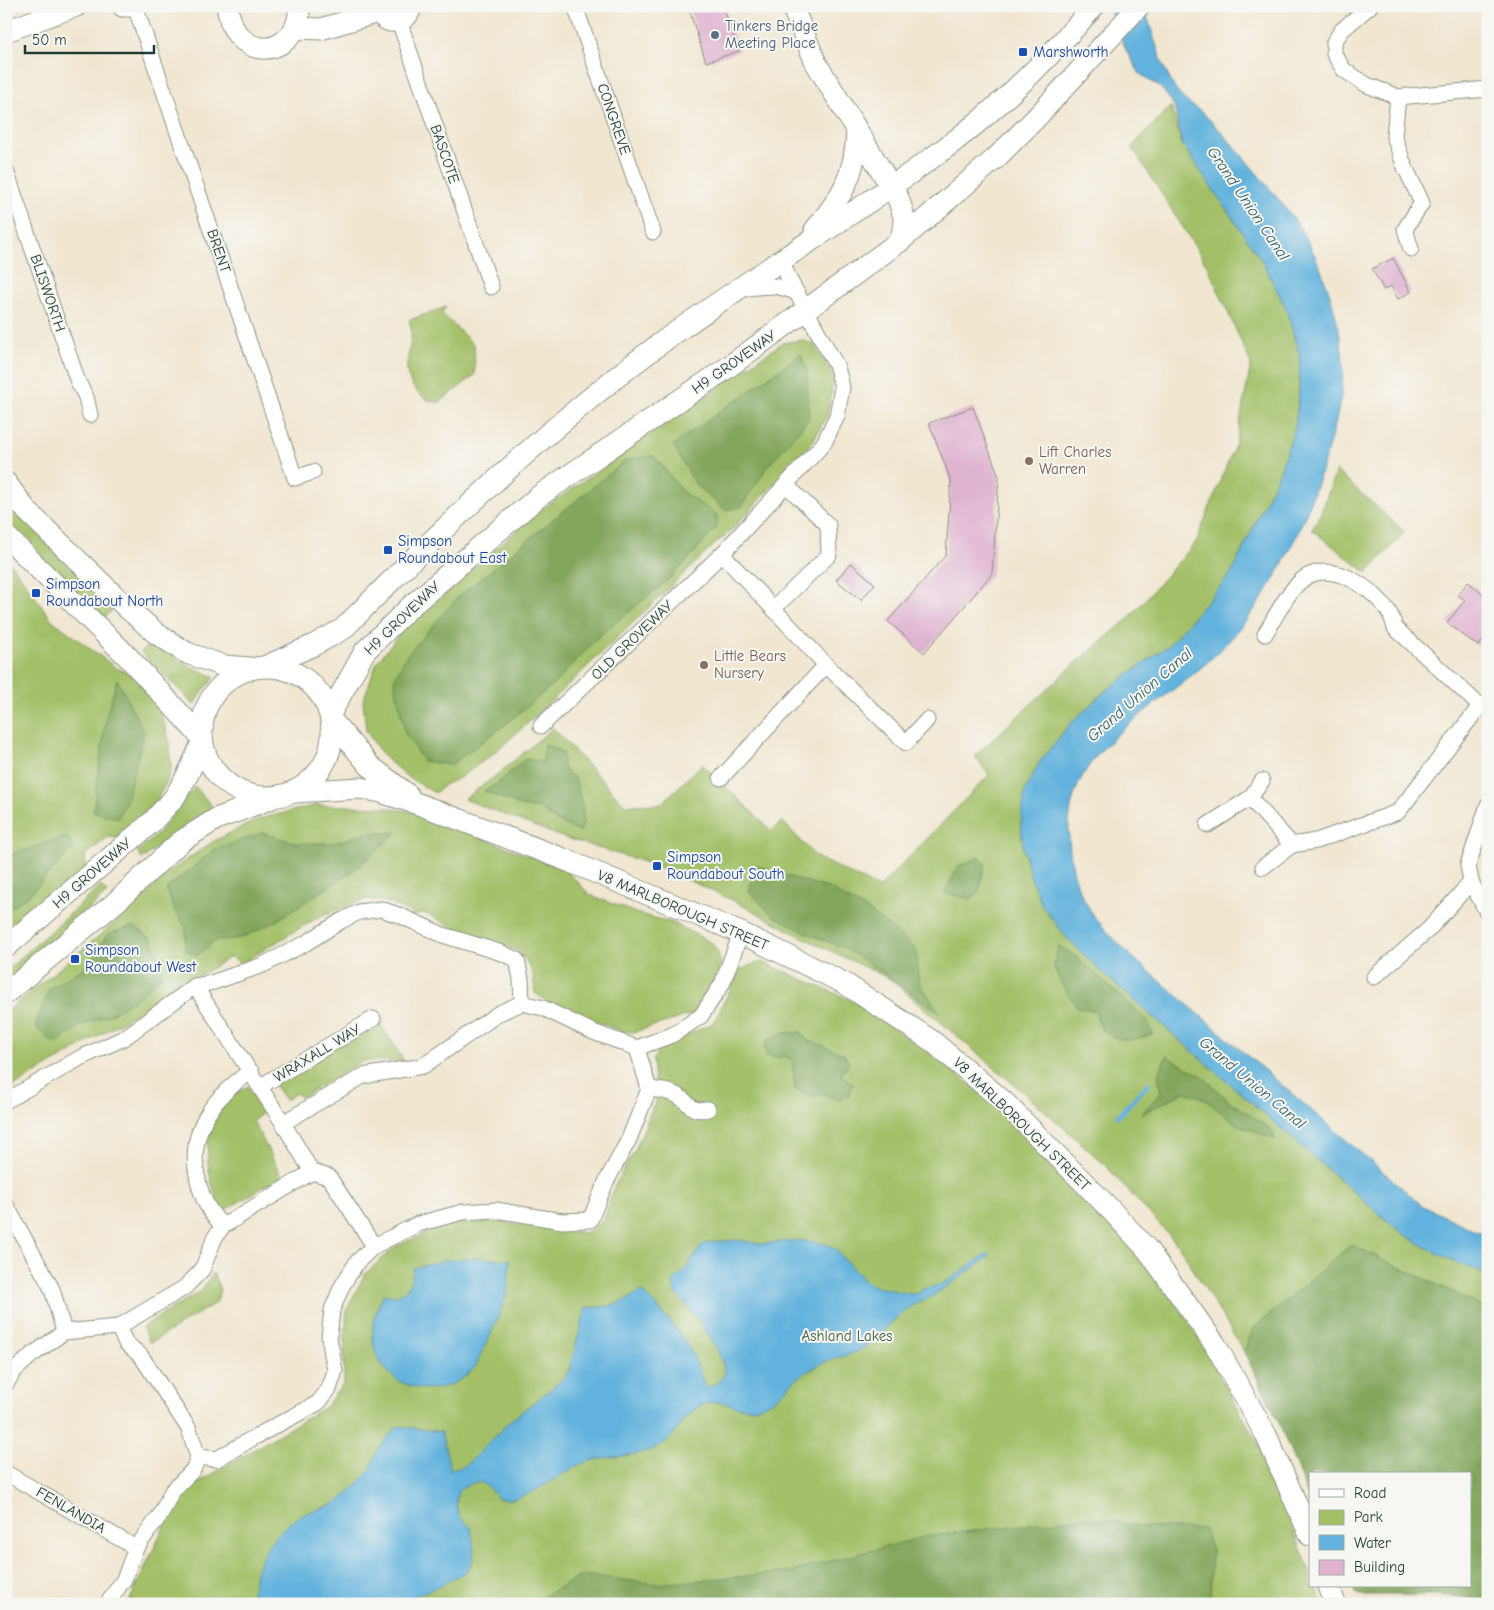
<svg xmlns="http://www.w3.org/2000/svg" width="1494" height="1610" viewBox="0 0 1494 1610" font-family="'Comic Neue',sans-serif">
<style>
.green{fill:#a3c067;stroke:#617e4e}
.forest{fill:#82a65c;stroke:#507248}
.water{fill:#62b2dd;stroke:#407888}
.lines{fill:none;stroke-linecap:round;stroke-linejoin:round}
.stream{stroke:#62b2dd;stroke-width:5}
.building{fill:#dfb2d0}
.street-casing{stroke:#889282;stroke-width:17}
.secondary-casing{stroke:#889282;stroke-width:23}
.street{stroke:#fff;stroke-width:15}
.secondary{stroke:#fff;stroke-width:21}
.service-dot{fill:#5c6f8a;stroke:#f6f6f2;stroke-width:2}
.transit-dot{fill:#1a4fb4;stroke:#f6f6f2;stroke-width:2}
.education-dot{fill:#8d6e63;stroke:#f6f6f2;stroke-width:2}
.labels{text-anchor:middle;stroke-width:4;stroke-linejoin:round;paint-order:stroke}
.service-label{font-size:15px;fill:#4e5e75;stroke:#f6f6f2;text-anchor:start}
.transit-label{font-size:15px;fill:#164399;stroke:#f6f6f2;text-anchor:start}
.street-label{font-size:15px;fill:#1f3d34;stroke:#f6f6f2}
.education-label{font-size:15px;fill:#785e54;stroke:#f6f6f2;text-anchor:start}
.park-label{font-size:15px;fill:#405e41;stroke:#f6f6f2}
.water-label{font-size:16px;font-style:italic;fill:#305a5e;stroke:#f6f6f2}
</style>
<rect width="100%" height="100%" fill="#f6f6f2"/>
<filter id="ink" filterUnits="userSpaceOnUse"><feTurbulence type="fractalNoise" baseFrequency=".02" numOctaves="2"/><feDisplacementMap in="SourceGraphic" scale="10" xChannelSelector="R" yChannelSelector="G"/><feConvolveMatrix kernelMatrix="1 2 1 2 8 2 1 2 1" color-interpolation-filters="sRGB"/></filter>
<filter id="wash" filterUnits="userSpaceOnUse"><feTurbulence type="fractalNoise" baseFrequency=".0096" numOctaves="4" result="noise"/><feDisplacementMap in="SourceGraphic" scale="20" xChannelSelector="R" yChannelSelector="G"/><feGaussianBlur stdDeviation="1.12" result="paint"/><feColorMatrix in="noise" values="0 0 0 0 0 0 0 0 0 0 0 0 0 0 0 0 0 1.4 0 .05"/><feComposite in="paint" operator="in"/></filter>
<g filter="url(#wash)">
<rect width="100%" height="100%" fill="#f1e6d0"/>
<g class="green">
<path d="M1171 106 1182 144 1262 261 1285 306 1300 356 1299 394 1295 427 1280 471 1231 574 1169 645 1103 693 1070 724 1039 763 1021 822 1023 847 1032 881 1042 905 1065 936 1094 965 1371 1207C1382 1216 1393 1226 1404 1234 1430 1251 1459 1264 1488 1275V1311L1457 1294 1351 1245 1253 1329 1244 1352 1179 1246 1103 1163 1044 1110 890 979 810 941 734 901 657 866 562 837 464 799 498 774 553 728 625 805 661 804 702 764 772 831 782 821 816 857 879 888 989 775 975 756 1068 670 1129 618 1196 542 1236 442 1251 364 1208 267 1132 147Z"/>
<path d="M446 307 442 313 474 345 475 375 440 402C433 403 427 400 422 396 391 370 419 347 409 320Z"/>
<polygon points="801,340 814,344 834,377 827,416 813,441 731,531 718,541 539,713 493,754 461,777 444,785 435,793 406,776 384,757 366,731 363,701 377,662 404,628 537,513 782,343"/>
<polygon points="1336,471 1405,532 1367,573 1312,530 1321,512"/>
<polygon points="6,494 56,554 113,609 103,619 18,538 6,523"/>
<polygon points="6,557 52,620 116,668 131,674 152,698 162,717 170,743 171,769 167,781 153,807 119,838 108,837 85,855 86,869 6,941"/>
<polygon points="153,641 187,665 215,677 204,690 194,705 141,652"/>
<polygon points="195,786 214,809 178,832 142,859 137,852 158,834"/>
<polygon points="317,805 381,807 414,812 566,870 590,895 639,914 673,923 712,943 718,953 721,964 716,979 696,1013 634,1032 623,1032 548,1002 535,993 533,974 525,959 518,951 474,935 458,935 451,926 425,913 413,916 410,912 387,902 367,899 322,915 240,964 232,956 6,1091 6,1012 128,912 170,871 214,841 259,819"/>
<polygon points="101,886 107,893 6,982 6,971"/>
<polygon points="760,961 853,1001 929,1052 1000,1109 1105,1214 1185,1316 1258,1443 1310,1571 1310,1586 1316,1586 1323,1604 128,1604 179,1494 325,1407 344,1383 344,1352 347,1309 365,1274 396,1246 447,1224 500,1222 585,1233 604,1220 615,1185 634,1152 656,1100 653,1059 661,1047 713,1023 740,970"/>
<polygon points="378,1020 404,1061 363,1061 301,1098 297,1093 285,1100 273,1083"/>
<path d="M248 1086 266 1111 253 1121 282 1176 222 1212C208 1180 199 1142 220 1111 222 1107 225 1102 229 1099 234 1094 242 1090 248 1086Z"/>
<polygon points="213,1273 220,1289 217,1302 150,1343 142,1327 201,1291"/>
</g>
<g class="forest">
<polygon points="801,354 807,370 809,419 768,466 741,507 725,510 696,485 673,445"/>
<polygon points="654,456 684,493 717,515 717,527 674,575 599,636 554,684 506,724 451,765 423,761 405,733 394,680 406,656 458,597 626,460"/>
<polygon points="117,679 144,732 126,801 118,818 93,812 106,718"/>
<path d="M544 744 562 752 564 770 575 778C579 793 588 818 580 832L556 821 540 809 520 806 484 791 498 783 525 759 543 762Z"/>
<polygon points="397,832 357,868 276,921 241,938 214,941 197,956 185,950 186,927 174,909 166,889 214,850 262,833 297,843 334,843 362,834"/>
<polygon points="67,836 74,847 30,894 6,911 6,856"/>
<polygon points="979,857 985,864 979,892 971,899 944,893 959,866"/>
<polygon points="755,865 777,873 828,888 872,913 916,949 919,982 940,1013 849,950 811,935 773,916 749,892"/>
<polygon points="134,926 152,939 161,963 162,976 141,995 111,1014 80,1026 55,1044 35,1027 49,989 85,967 108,934"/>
<path d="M1058 946 1072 953 1147 1020 1153 1034C1134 1040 1118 1045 1102 1029 1098 1025 1097 1016 1095 1011L1077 1007 1061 983 1054 967Z"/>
<path d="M801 1032 807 1041C821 1043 830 1050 844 1054L849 1063 841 1075 853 1084 849 1095 838 1100 825 1094C809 1100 809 1094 795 1089L792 1061 786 1056 774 1058 767 1056 764 1047 768 1039 782 1033Z"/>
<polygon points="1166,1056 1202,1076 1228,1100 1272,1130 1276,1140 1236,1124 1203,1098 1185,1092 1141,1114 1161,1093 1158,1075"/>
<polygon points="1351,1245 1457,1294 1488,1311 1488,1600 1440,1595 1357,1595 1351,1586 1470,1586 1470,1474 1310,1474 1310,1501 1277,1418 1244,1352 1253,1329"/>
<polygon points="1086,1517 1144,1527 1204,1529 1212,1550 1210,1604 529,1604 583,1575 657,1584 790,1572 923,1537"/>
</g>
<g class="water">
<path d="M1108 6H1144C1151 28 1165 80 1180 95 1187 104 1198 108 1206 116 1229 139 1249 164 1270 189 1284 206 1299 224 1309 244 1327 279 1341 324 1343 363 1344 394 1336 423 1327 452 1307 521 1277 588 1229 641 1200 673 1165 694 1133 721 1088 758 1063 790 1070 851 1072 869 1077 889 1087 905 1097 924 1116 940 1131 956L1423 1206 1476 1231 1488 1234V1275C1459 1264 1430 1251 1404 1234 1393 1226 1382 1216 1371 1207L1094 965 1065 936 1042 905 1032 881 1023 847 1021 822 1025 791 1039 763 1070 724 1103 693 1169 645 1231 574 1280 471 1295 427 1299 394 1300 356 1285 306 1262 261 1182 144 1174 105 1161 88 1140 74 1127 52Z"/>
<path d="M738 1240 761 1244 800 1240 826 1244 835 1249 864 1281 876 1287 911 1294 920 1293 923 1289 941 1285 988 1253 990 1256C970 1270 951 1284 931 1297 925 1300 919 1302 914 1305 906 1310 896 1318 890 1324 881 1333 874 1343 862 1349 852 1355 838 1357 827 1361 819 1364 811 1370 803 1374 786 1385 781 1400 758 1407 738 1412 721 1396 702 1405 684 1413 679 1434 663 1444 637 1460 606 1453 579 1465 557 1475 522 1506 497 1498 483 1478 477 1479 458 1491L456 1504 459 1516 471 1528 474 1547 473 1560 467 1571 437 1587 395 1604H252C251 1568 270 1531 303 1515 314 1509 328 1508 339 1501 347 1495 366 1477 371 1468 374 1461 376 1453 380 1447 386 1439 392 1433 398 1426L441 1432 451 1470 462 1467 472 1460 510 1421 562 1380 569 1370 586 1307C608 1309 624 1303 641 1291 661 1310 680 1331 693 1355 698 1366 701 1377 706 1388L719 1382 725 1373C719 1341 694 1316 675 1291L673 1282 684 1271 702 1245 711 1242Z"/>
<path d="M477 1258 510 1260C509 1270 509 1281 507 1290 502 1313 491 1333 481 1354 478 1358 478 1364 475 1367 426 1421 342 1368 384 1294 404 1300 412 1286 413 1268L447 1260Z"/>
</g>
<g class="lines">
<polyline class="stream" points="1118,1116 1148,1084"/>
</g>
<g id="blocks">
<g class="building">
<polygon points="688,6 723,6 739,51 706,62"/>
<polygon points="1393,258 1411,292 1398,299 1391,286 1384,290 1372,269"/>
<polygon points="973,407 999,477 992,574 924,653 888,621 946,555 951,481 929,423"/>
<polygon points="851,563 875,584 861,600 836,580"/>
<polygon points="1468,582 1488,598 1488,635 1478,646 1447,623 1465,600 1458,595"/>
</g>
</g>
</g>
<g filter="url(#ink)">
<use href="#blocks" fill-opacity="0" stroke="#889282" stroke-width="1"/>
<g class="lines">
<defs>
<g id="street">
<polyline points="135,6 295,478 313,472"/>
<polyline points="575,6 653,232"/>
<polyline points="1370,6 1342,30 1334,42 1334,54 1344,70 1367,85 1398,97 1488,89"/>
<polyline points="399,21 491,287"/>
<polyline points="1398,97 1394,136 1404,165 1422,203 1405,229 1411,249"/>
<polyline points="6,171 78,382 86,397 90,415"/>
<path d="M742 289C764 286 776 283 797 293"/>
<polyline points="722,554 826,665 906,743 927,720"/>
<polyline points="774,608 829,555 828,525 786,485"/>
<path d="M1265 634C1275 618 1287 592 1302 580 1330 557 1375 589 1390 614 1392 618 1394 623 1395 628L1480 706"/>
<polyline points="541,726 722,554 824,443 837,416 842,387 837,367 788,277 784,265 785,256"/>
<polyline points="721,778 826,665"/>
<polyline points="1250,798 1292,845 1316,841 1398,812 1480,706 1488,702"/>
<polyline points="1208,825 1250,798 1262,781"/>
<polyline points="1263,867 1292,845"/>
<polyline points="1471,882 1488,914"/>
<polyline points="1374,977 1429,929 1471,882 1468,865 1488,805"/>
<polyline points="195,986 283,1123"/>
<polyline points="261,1086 373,1019"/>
<path d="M649 1089C659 1090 671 1091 680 1097 692 1106 691 1112 708 1109"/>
<polyline points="6,1101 80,1058 124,1038 195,986 214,982 263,965 306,943 341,921 359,912 381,909 401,916 443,935 502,953 517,960 521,979 522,1003"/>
<polyline points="312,1172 329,1177 374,1246"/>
<polyline points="6,1205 52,1289 64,1332"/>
<path d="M223 1226C209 1212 202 1199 198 1180 186 1132 213 1097 251 1071"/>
<polyline points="118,1327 126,1343 141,1356 189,1429 198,1457 217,1459 253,1438 318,1403 329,1389 335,1371 329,1337 332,1310 342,1286 357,1262 374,1246 418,1224 463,1212 496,1210 562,1221 590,1220 606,1182 629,1139 649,1089 637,1048"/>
<polyline points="6,1384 14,1371 32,1355 64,1332 118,1327 184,1288 202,1270 215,1237 223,1226 312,1172 283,1123 363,1076 423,1066 499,1013 522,1003 543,1008 593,1032 637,1048 672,1035 701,1016 722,984 741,933"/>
<polyline points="6,1473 136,1548"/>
<polyline points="107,1604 124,1579 136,1548 161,1514 172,1491 193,1470 198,1457"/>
</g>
<g id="secondary">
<polyline points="123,6 135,6"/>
<path d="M227 6C229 16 231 27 238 35 263 64 302 41 299 6"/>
<path d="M377 6C381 26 407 27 411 6"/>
<path d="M792 6 816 63 898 198C905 217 906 221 900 241"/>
<polyline points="296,28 321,29 378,12"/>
<polyline points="6,31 76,6"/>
<path d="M815 230C842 196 855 177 857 132"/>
<polyline points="6,483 27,511 125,606 157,634 187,653 224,666 250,668"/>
<polyline points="6,536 129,658 202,738"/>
<circle cx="267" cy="732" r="65"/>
<path d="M264 667 314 645 343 629C442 529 544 430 657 346 745 281 840 224 929 160 990 117 1045 63 1094 6"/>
<polyline points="330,714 365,651 410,607 539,496 727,368 900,241 997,157 1035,119 1139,6"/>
<polyline points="332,721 370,766 408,795"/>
<polyline points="294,792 361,788 381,792 421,805 561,858 741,933 844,983 932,1041 1002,1100 1109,1208 1147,1249 1215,1344 1266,1435 1310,1535"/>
<polyline points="6,947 153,821 174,798 187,776 202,743"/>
<polyline points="6,993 116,902 180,842 216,819 270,799"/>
<polyline points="1329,1586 1335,1604"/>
</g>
</defs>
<use href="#street" class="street-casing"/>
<use href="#secondary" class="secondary-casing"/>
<use href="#street" class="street"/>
<use href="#secondary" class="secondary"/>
</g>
</g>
<circle class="service-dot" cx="715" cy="35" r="5"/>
<g class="transit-dot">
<rect x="1018" y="47" width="10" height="10" rx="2.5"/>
<rect x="383" y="545" width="10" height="10" rx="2.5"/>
<rect x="31" y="588" width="10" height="10" rx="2.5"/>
<rect x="652" y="861" width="10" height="10" rx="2.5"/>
<rect x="70" y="954" width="10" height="10" rx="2.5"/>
</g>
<g class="education-dot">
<circle cx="1029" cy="461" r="5"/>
<circle cx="704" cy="665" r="5"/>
</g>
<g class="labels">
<g class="service-label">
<text x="725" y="31">Tinkers Bridge<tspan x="725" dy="17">Meeting Place</tspan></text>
</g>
<g class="transit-label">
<text x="1033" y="57">Marshworth</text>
<text x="398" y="546">Simpson<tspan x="398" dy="17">Roundabout East</tspan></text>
<text x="46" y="589">Simpson<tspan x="46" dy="17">Roundabout North</tspan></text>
<text x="667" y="862">Simpson<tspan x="667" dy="17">Roundabout South</tspan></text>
<text x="85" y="955">Simpson<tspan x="85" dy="17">Roundabout West</tspan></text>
</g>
<g class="street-label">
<text transform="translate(614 119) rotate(71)" y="5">CONGREVE</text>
<text transform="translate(445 154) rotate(71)" y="5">BASCOTE</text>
<text transform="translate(219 251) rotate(71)" y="5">BRENT</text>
<text transform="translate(48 293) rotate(71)" y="5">BLISWORTH</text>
<text transform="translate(734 362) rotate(-35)" y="5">H9 GROVEWAY</text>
<text transform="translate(402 618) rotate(-44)" y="5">H9 GROVEWAY</text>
<text transform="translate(632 640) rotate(-44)" y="5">OLD GROVEWAY</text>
<text transform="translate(92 873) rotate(-41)" y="5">H9 GROVEWAY</text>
<text transform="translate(683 910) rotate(23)" y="5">V8 MARLBOROUGH STREET</text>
<text transform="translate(317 1053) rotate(-31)" y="5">WRAXALL WAY</text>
<text transform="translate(1022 1124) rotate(44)" y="5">V8 MARLBOROUGH STREET</text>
<text transform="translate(71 1510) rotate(30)" y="5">FENLANDIA</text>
</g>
<g class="education-label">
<text x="1039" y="457">Lift Charles<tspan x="1039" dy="17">Warren</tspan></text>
<text x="714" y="661">Little Bears<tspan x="714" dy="17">Nursery</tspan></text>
</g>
<g class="park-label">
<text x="847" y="1341">Ashland Lakes</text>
</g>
<g class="water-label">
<text transform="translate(1249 203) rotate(56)" y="6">Grand Union Canal</text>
<text transform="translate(1139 694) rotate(-41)" y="6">Grand Union Canal</text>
<text transform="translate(1253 1082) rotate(40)" y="6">Grand Union Canal</text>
</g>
</g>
<rect width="1494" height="1610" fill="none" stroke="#f6f6f2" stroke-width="25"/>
<rect x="1309" y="1472" width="162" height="115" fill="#f6f6f2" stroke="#a0aca6"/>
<rect x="1319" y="1489" width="25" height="8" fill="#ffffff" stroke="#a0aca6"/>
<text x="1354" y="1498" font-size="15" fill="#1f3d34">Road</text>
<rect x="1319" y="1510" width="25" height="15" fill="#a3c067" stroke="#a0aca6"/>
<text x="1354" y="1522" font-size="15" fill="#1f3d34">Park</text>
<rect x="1319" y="1535" width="25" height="15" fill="#62b2dd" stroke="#a0aca6"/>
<text x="1354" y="1548" font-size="15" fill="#1f3d34">Water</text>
<rect x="1319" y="1560" width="25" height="15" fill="#dfb2d0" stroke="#a0aca6"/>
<text x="1354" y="1572" font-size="15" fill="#1f3d34">Building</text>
<path d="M25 45v8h129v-8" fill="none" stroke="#1f3d34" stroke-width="2.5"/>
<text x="32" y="45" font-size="15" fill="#1f3d34" stroke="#f6f6f2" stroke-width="4" paint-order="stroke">50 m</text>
</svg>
